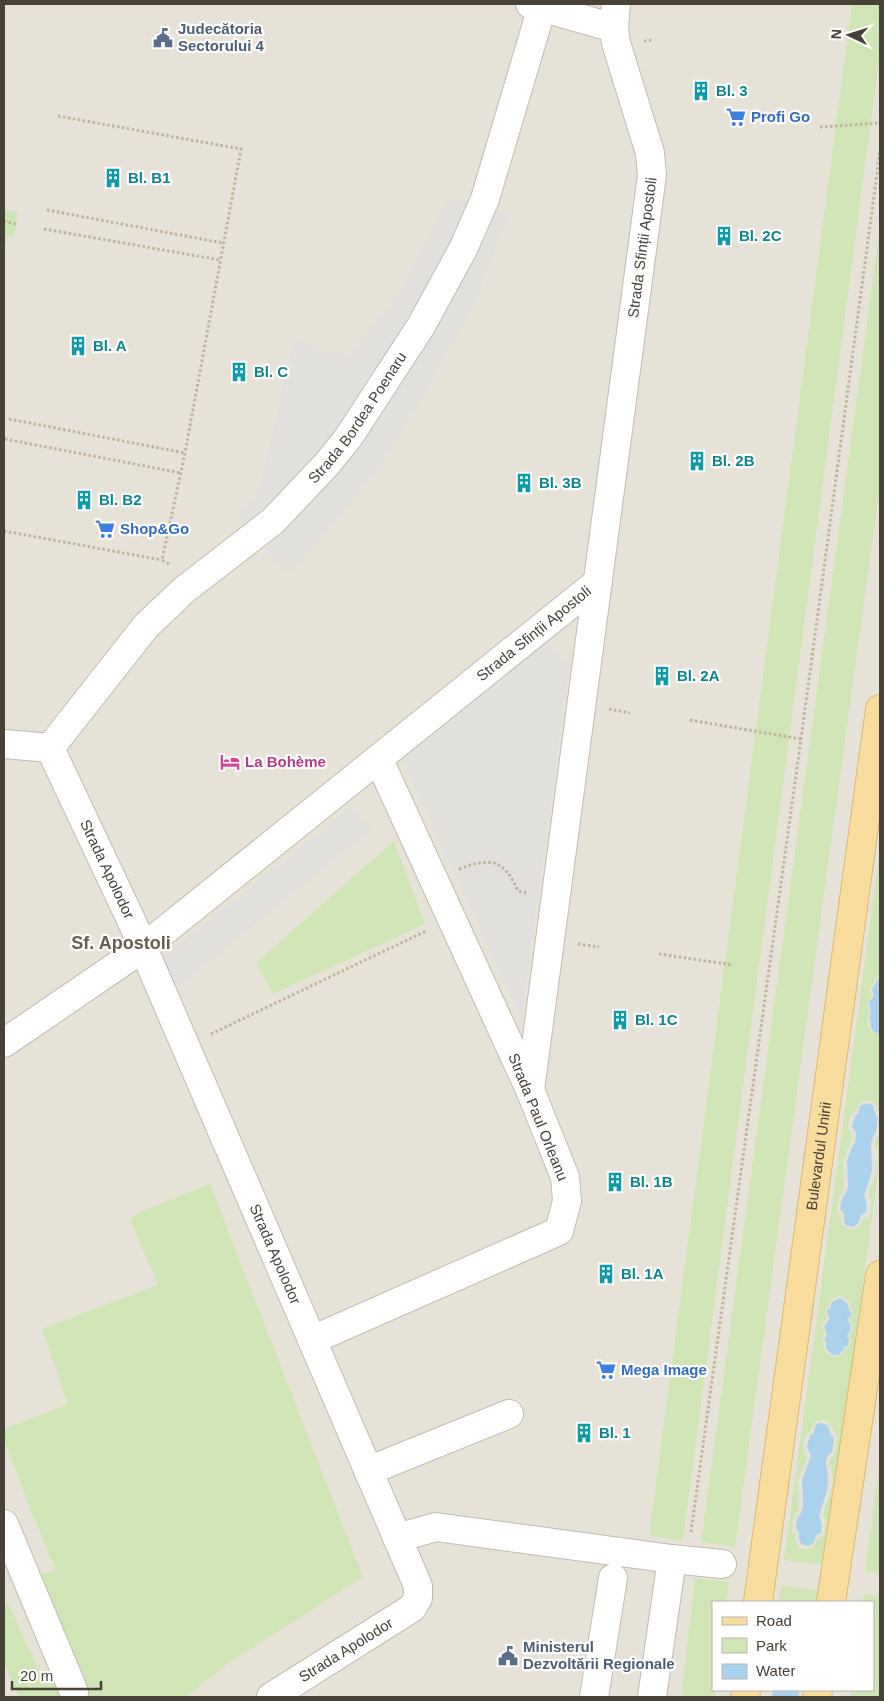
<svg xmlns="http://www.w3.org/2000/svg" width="884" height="1701" viewBox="0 0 884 1701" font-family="Arial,sans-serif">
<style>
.residential{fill:#e7e2d8;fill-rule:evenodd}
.green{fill:#d0e5b5;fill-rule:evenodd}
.parking{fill:#e2e0dd}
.water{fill:#aad2ec}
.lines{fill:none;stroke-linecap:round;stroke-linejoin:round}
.minor-casing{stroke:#c1bbaf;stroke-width:30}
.major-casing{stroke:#dcb96e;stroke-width:30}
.path{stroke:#bfb39e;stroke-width:3;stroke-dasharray:2.5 2.5;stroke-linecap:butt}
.minor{stroke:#fff;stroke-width:28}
.major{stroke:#f8dc9e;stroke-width:28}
.labels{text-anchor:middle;stroke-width:4.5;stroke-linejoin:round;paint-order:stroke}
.service-label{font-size:15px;font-weight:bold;fill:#4e5e75;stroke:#fff;text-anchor:start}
.culture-label{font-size:15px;font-weight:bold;fill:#0d838f;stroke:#fff;text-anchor:start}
.shop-label{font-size:15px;font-weight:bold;fill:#366cbe;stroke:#fff;text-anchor:start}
.street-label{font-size:15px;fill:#474138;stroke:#fff}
.hotel-label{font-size:15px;font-weight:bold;fill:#b23c85;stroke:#fff;text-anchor:start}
.quarter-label{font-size:18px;font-weight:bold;fill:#695e50;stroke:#fff}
</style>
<rect width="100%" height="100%" fill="#f3f0e9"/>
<path class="residential" d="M4 4H880V1697H4ZM713 1602H873V1690H713Z"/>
<g class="green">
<polygon points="852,4 880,4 880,52 683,1540 649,1536"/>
<polygon points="4,209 18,212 14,237 7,236 4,255"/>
<polygon points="880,228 880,485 735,1547 701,1542"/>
<polygon points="394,841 425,924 273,994 256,963"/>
<path d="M880 850V975L875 979 873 986H870V992L872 996C867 1001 866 1006 869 1012L867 1019 869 1020 868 1024 871 1031 880 1035V1115L875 1103C866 1098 857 1101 856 1112L850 1115 848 1128 852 1135V1139L843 1161 844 1189 839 1197 837 1213 841 1215C839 1233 858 1235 863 1219L869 1217 871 1202 868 1190 873 1185 872 1184 877 1170 878 1151 875 1147V1140L880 1131V1158L825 1565 784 1560ZM841 1296C848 1298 851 1302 851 1310L853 1311 852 1316 849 1319C854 1325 854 1330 849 1336L851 1340 850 1347 846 1348C843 1355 839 1357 832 1357L824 1350V1342L822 1341C822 1339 824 1337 824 1334 825 1327 817 1326 828 1317L825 1314V1308H828C829 1300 833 1297 841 1296ZM823 1420 830 1423 834 1432 837 1436 835 1454 832 1456 829 1463 833 1471H831C837 1487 826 1500 823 1514L826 1521 824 1536 818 1538C812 1555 793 1552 796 1534L792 1532 794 1516 799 1509 797 1500 799 1499 798 1480 807 1458 803 1447 806 1434 811 1431C811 1424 816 1421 823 1420Z"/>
<polygon points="210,1184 363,1577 227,1664 186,1697 19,1697 4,1662 4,1605 8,1603 42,1676 70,1663 36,1577 56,1570 33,1516 4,1440 4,1429 68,1404 42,1329 158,1285 130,1219 142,1211"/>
<polygon points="880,1461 880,1573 865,1571"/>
<polygon points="695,1578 729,1582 726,1602 713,1602 713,1690 716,1690 715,1697 681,1697"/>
<polygon points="781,1585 821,1591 819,1602 778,1602"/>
<polygon points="864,1594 880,1596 880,1697 850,1697 851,1690 873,1690 873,1602 862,1602"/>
</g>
<g class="parking">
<polygon points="446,198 509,215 475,301 433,380 388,453 346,510 288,575 238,518 260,486 294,340 347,356 392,303 425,243"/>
<polygon points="545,639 569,663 521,1017 401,757"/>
<polygon points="351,806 373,828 165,998 151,967"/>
</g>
<g class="water">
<path d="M880 978V1034C872 1032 869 1027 871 1019L869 1018 871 1013 869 1002 874 996 872 988 874 987 877 980Z"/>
<polygon points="868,1103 873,1106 876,1115 878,1118 876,1132 873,1137 871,1143 872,1171 864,1196 867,1205 866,1213 861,1215 858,1224 852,1227 846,1225 844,1220 844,1213 840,1210 842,1199 847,1191 848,1185 847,1160 855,1141 856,1133 852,1127 855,1116 858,1113 860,1106"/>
<path d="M840 1298 848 1304 849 1311 851 1312V1316L847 1319C852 1325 852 1330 847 1336L849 1340 848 1346H845C843 1352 839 1356 833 1355L826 1349V1341L824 1340 827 1334 824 1327 830 1318 827 1313V1310L830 1309 832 1302Z"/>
<polygon points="819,1423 822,1423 828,1426 831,1435 834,1437 832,1452 827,1457 826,1462 828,1477 827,1491 819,1516 822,1524 821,1533 816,1535 813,1544 808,1546 801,1544 799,1539 799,1532 796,1529 797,1519 801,1513 803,1505 802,1480 811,1456 807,1447 810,1435 814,1433 815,1426"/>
<polygon points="773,1690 798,1690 799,1697 772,1697"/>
</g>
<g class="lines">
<defs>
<g id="minor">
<polyline points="530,4 614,28"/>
<polyline points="4,744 50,748"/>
<path id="s1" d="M50 748 132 922 418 1586V1598L412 1608 271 1697"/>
<path id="s2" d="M50 748 146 626 184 590 273 521 326 465 348 438 421 326 463 249 485 199 542 7"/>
<path id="s3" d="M4 1043 143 948 598 582"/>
<path id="s4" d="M530 1090 652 175 650 153 616 43 614 28 616 4"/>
<polyline points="312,1340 559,1231 567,1201 565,1177 530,1090 379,760"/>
<polyline points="368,1471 509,1414"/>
<polyline points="4,1524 74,1692"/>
<polyline points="397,1538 436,1527 672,1559 722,1564"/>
<polyline points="594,1697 613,1578"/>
<polyline points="652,1697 672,1559"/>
</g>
<g id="major">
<path id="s5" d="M758 1602 880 709"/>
<polyline points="831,1602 880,1275"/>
<polyline points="745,1697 746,1690"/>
<polyline points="817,1697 818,1690"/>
</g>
</defs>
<use href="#minor" class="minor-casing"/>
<use href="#major" class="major-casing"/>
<g class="path">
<polyline points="644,41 653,40"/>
<polyline points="58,116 241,149 185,453 162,560 171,565"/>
<polyline points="820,127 880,123"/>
<polyline points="47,210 223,243"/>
<polyline points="4,221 16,224"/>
<polyline points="44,229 220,260"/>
<polyline points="9,419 185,453"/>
<polyline points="5,439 181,473"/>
<polyline points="4,531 162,560"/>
<polyline points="609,709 630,713"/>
<polyline points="690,720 801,739"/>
<path d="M459 869C491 857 504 859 518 891L527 893"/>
<polyline points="578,944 599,947"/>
<polyline points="659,954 733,965"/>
<polyline points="211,1034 426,931"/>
<polyline points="691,1532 801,739 880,151"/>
</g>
<use href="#minor" class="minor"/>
<use href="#major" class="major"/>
</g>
<defs>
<symbol id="civic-bare" viewBox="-9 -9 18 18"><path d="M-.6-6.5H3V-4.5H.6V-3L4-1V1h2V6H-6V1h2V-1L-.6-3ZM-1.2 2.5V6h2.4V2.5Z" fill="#5c6f8a" stroke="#fff" stroke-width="2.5" paint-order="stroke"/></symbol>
<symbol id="building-bare" viewBox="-9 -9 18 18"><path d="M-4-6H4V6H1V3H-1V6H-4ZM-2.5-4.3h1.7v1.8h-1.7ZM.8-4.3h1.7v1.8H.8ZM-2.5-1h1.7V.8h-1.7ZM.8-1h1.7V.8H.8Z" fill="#0f9aa8" stroke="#fff" stroke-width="2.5" paint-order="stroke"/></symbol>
<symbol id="supermarket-bare" viewBox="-9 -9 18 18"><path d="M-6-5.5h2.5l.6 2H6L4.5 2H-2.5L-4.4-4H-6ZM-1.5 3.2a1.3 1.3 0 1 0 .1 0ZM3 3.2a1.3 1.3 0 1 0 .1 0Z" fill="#3f7fe0" stroke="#fff" stroke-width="2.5" paint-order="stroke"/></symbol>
<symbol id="hotel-bare" viewBox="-9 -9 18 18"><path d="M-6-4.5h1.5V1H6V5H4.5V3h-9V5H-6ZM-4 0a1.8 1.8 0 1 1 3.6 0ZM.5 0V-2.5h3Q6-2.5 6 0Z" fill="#d1479c" stroke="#fff" stroke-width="2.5" paint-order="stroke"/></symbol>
</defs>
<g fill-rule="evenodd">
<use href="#civic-bare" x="149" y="24" width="28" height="28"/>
<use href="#building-bare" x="687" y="77" width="28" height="28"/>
<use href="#supermarket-bare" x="722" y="103" width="28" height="28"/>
<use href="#building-bare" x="99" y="164" width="28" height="28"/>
<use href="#building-bare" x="710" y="222" width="28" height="28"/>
<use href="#building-bare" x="64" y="332" width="28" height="28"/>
<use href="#building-bare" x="225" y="358" width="28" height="28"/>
<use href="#building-bare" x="683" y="447" width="28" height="28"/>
<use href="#building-bare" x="510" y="469" width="28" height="28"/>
<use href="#building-bare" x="70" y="486" width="28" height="28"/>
<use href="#supermarket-bare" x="91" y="515" width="28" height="28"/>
<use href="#building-bare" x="648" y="662" width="28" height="28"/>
<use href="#hotel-bare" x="216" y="748" width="28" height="28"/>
<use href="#building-bare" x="606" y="1006" width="28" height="28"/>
<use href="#building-bare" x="601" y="1168" width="28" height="28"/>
<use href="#building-bare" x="592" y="1260" width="28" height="28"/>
<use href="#supermarket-bare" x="592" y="1356" width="28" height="28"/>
<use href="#building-bare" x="570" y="1419" width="28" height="28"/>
<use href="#civic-bare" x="494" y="1642" width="28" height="28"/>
</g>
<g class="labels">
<g class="service-label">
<text x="178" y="34">Judecătoria<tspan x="178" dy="17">Sectorului 4</tspan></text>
<text x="523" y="1652">Ministerul<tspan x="523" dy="17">Dezvoltării Regionale</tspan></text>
</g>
<g class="culture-label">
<text x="716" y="96">Bl. 3</text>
<text x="128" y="183">Bl. B1</text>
<text x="739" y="241">Bl. 2C</text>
<text x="93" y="351">Bl. A</text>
<text x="254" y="377">Bl. C</text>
<text x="712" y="466">Bl. 2B</text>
<text x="539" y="488">Bl. 3B</text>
<text x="99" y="505">Bl. B2</text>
<text x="677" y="681">Bl. 2A</text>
<text x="635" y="1025">Bl. 1C</text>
<text x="630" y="1187">Bl. 1B</text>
<text x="621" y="1279">Bl. 1A</text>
<text x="599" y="1438">Bl. 1</text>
</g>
<g class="shop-label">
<text x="751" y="122">Profi Go</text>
<text x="120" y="534">Shop&amp;Go</text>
<text x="621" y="1375">Mega Image</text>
</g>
<g class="street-label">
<text dy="5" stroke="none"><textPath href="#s4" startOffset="850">Strada Sfinții Apostoli</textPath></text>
<text dy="5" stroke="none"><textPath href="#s2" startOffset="454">Strada Bordea Poenaru</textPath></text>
<text dy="5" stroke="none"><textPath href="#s3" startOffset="670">Strada Sfinții Apostoli</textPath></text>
<text dy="5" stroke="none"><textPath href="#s1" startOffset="134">Strada Apolodor</textPath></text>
<text transform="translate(538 1117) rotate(68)" y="5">Strada Paul Orleanu</text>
<text dy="5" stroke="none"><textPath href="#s5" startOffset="450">Bulevardul Unirii</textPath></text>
<text dy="5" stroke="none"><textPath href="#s1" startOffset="554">Strada Apolodor</textPath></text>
<text transform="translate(346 1650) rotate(-32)" y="5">Strada Apolodor</text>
</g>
<g class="hotel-label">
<text x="245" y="767">La Bohème</text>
</g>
<g class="quarter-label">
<text x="121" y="949">Sf. Apostoli</text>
</g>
</g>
<rect width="884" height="1701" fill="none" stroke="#474138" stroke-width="10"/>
<rect x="712" y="1601" width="162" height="90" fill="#ffffff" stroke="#b5b3af"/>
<rect x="722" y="1617" width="25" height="8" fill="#f8dc9e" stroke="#b5b3af"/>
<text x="756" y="1626" font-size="15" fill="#474138">Road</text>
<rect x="722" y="1638" width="25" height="15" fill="#d0e5b5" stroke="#b5b3af"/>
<text x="756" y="1651" font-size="15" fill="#474138">Park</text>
<rect x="722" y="1664" width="25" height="15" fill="#aad2ec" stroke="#b5b3af"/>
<text x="756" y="1676" font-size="15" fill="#474138">Water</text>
<g transform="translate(849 35) rotate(274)" stroke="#ffffff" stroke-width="4" paint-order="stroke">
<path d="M0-4L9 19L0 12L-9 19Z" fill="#474138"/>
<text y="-8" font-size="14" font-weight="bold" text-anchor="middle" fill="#474138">N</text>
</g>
<path d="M12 1681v8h89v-8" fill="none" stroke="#474138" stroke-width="2.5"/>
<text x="20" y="1681" font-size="15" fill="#474138" stroke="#ffffff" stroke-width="4" paint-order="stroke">20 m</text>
</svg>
